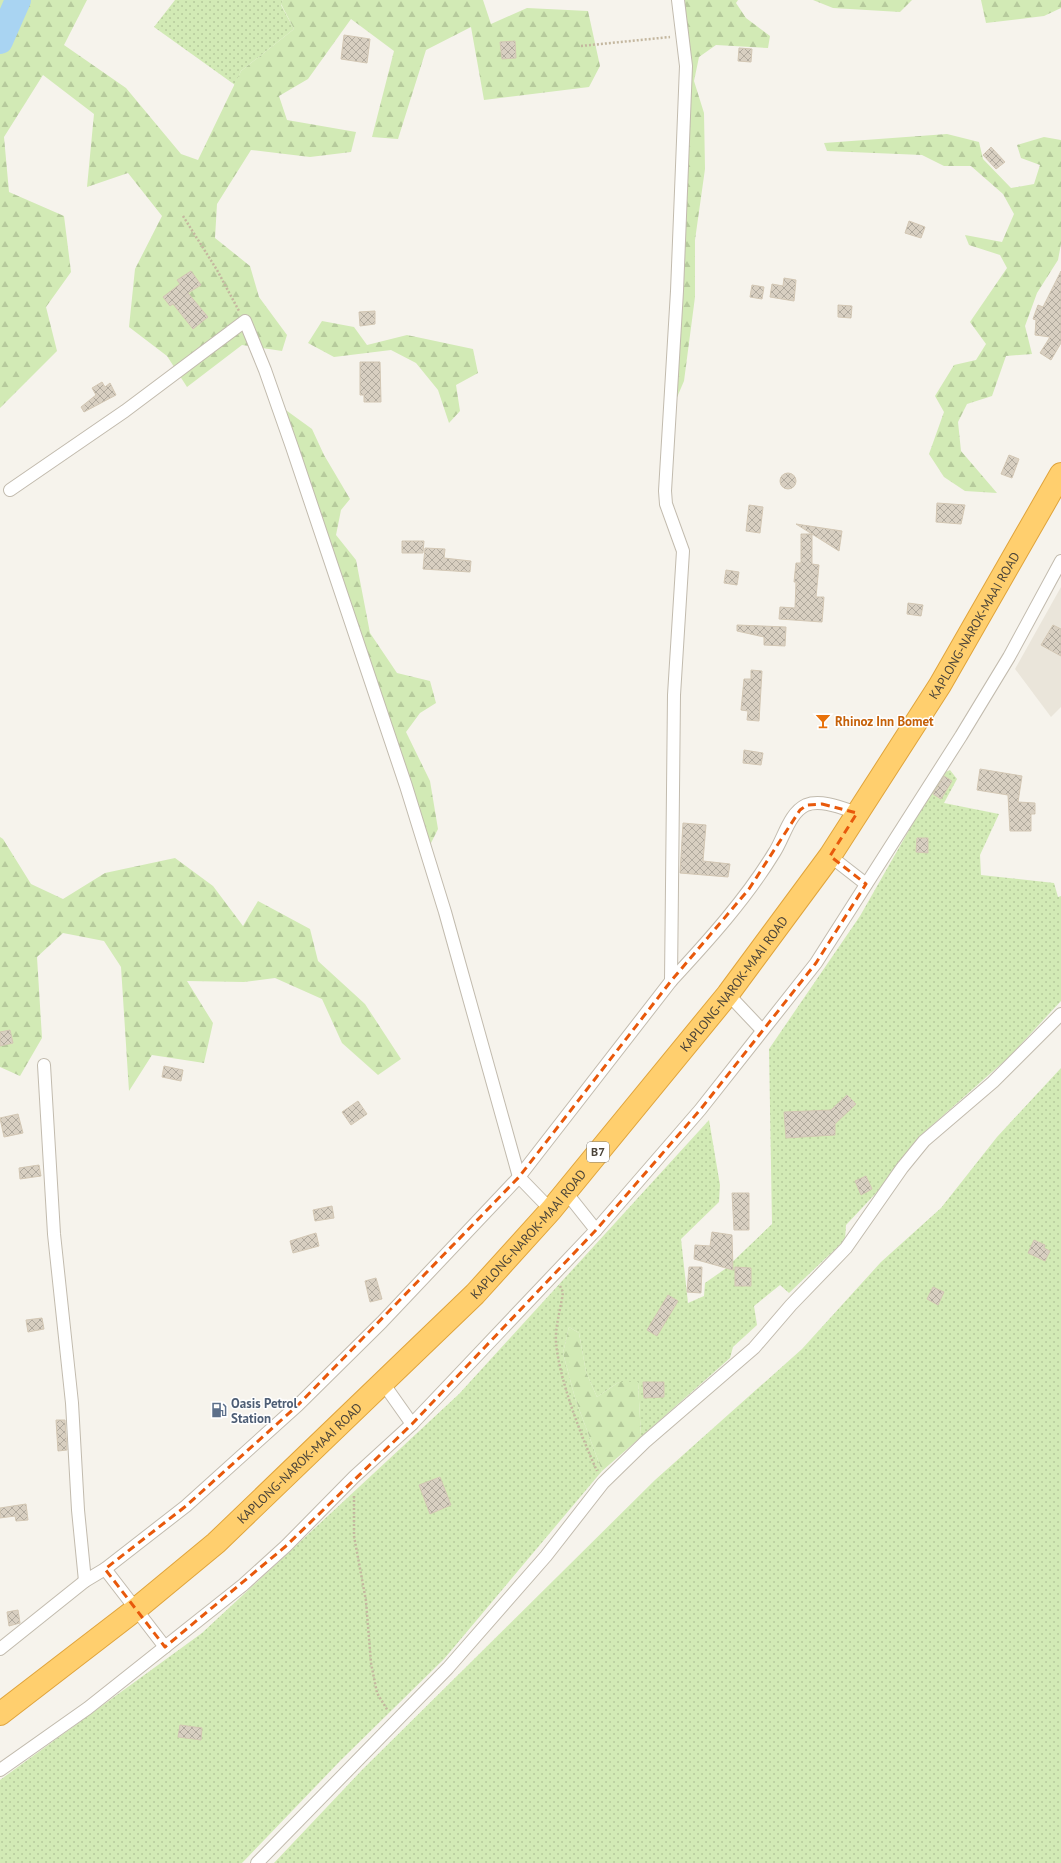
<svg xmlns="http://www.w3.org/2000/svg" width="1061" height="1863" viewBox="0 0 1061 1863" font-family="'PT Sans',sans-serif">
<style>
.residential{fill:#eae5da}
.green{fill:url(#green-dots)}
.forest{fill:url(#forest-firs)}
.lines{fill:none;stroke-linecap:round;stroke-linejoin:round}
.river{stroke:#a9d4f2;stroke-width:26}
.building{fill:url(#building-cross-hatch);stroke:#d3c7b4}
.street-casing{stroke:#c2bbae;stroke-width:14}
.highway-casing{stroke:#e0a43c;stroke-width:24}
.path{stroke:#c4b79f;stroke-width:2.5;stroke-dasharray:2 2;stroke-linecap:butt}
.street{stroke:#fff;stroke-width:12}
.highway{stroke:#ffcf6e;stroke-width:22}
.marked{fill:none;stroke:#e8590c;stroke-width:3;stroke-dasharray:8 5;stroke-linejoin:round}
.labels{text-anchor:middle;stroke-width:3;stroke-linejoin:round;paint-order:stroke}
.shield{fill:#fff;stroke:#817c74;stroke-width:1}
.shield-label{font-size:12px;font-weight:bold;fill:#4b4439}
.street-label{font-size:13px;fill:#4b4439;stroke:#fff}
.food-label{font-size:13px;font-weight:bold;fill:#c56008;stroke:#fff;text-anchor:start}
.service-label{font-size:13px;font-weight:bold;fill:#4e5e75;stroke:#fff;text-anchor:start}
</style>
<defs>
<pattern id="green-dots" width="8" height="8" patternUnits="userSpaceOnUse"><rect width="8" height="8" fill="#d2eab5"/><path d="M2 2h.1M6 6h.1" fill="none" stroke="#b6ca9c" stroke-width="1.8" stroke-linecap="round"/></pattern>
<pattern id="forest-firs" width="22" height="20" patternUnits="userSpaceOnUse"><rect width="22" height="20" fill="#d2eab5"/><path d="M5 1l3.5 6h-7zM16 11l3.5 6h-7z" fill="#b6ca9c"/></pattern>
<pattern id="building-cross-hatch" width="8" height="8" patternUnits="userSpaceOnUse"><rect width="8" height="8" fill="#d8cfc1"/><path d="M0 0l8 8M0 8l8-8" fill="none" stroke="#b1aa9e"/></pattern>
</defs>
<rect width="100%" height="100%" fill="#f6f3ec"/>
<polygon class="residential" points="1061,587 1061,707 1051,717 1015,669"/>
<g class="green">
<polygon points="175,0 283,0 281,5 294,29 241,71 235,85 154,27"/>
<polygon points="950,770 957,779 944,803 999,814 980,855 981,875 1054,883 1058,897 1061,896 1061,1001 1009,1057 921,1135 878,1191 846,1225 845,1240 789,1293 780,1285 754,1306 757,1325 733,1347 730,1358 641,1437 638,1382 619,1382 597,1397 586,1372 579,1333 569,1327 563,1353 575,1398 602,1471 444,1659 341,1760 242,1863 0,1863 0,1780 202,1633 459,1394 709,1120 720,1185 719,1202 681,1239 688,1303 704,1296 705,1283 725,1269 772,1224 769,1049 860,916 941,774"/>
<polygon points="1061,1068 1061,1863 274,1863 362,1770 655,1480 802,1349 881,1262 941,1208 997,1137"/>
</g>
<g class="forest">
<polygon points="0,0 87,0 64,45 126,88 181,154 198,160 241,71 294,29 281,4 283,0 483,0 491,24 527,8 588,11 600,66 589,87 484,100 471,27 426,50 398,139 372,137 394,51 351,19 308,79 279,96 287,120 356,132 351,152 310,157 251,150 217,204 215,238 250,266 259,297 287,335 282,351 242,345 187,387 167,356 129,327 135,269 162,216 128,173 87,187 94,114 43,75 4,137 9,192 64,216 71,272 46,307 57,351 0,408"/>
<polygon points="683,0 738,0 736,3 746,18 770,36 768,48 716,45 699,57 694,81 704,113 705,169 695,240 695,297 684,381 672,409"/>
<polygon points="813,0 912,0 900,12 833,8"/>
<polygon points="981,0 1061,0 1061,8 1044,16 986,23"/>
<polygon points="947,134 979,142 983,159 1011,188 1034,184 1040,165 1021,158 1017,145 1044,137 1061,140 1061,244 1058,260 1037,293 1025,326 1032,354 1006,356 992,396 967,404 958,422 961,451 997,493 965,491 944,477 929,454 944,412 935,396 954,365 976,360 986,344 970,322 1007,268 1000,255 969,245 965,235 1002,242 1014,214 1003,194 971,166 944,166 922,155 827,151 824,143"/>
<polygon points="322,321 354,327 367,345 407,335 473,349 478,373 456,385 460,411 449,423 438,390 416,363 391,350 334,357 308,343"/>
<polygon points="283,408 312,429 324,455 350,499 341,510 336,535 356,560 370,633 397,673 430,681 436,703 420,713 406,732 430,781 438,829 430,845"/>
<polygon points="0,837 3,839 31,884 63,899 105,873 175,858 213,886 243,926 258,901 310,929 318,961 365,1004 401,1059 378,1075 342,1043 322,999 275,978 244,982 187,981 213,1023 204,1063 152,1055 129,1091 121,967 104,941 63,933 37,957 42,1038 20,1076 0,1067"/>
<polygon points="569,1327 579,1333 586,1372 597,1397 619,1382 638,1382 641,1437 602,1471 575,1398 563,1353"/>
</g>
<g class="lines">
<polyline class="river" points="0,41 18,0"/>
</g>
<g class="building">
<polygon points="344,35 370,39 367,63 341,59"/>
<polygon points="515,41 516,58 502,59 500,42"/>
<polygon points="739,48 752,49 751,62 738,61"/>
<polygon points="991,147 1005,162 996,169 983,155"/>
<polygon points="909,221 925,227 921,238 905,233"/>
<polygon points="191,271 201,285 188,293 208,317 193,329 173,304 170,306 163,297 180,284 177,280"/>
<polygon points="1061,271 1061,343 1051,360 1040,353 1050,337 1035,335 1036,320 1033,319 1038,305 1043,307"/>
<polygon points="784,278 796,280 794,301 770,297 772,284 783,286"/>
<polygon points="752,285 764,287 762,299 750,297"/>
<polygon points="838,305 852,306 851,318 838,317"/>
<polygon points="375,311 375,324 360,326 359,312"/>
<polygon points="360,362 380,362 381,402 364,402 364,395 360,395"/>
<polygon points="102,382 105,387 110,383 116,395 84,412 81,407 96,395 92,388"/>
<polygon points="1009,455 1019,459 1012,478 1001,474"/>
<circle cx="788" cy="481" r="8"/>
<polygon points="937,503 965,505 961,524 936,522"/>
<polygon points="749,505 763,507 760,533 746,531"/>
<polygon points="796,524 842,531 839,551 812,534 812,564 819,565 816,597 824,597 822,622 779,619 780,607 795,608 796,582 794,582 796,563 801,563 801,534 812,534"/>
<polygon points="402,541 424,541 423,553 402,553"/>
<polygon points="425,548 445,549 444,558 471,561 470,572 423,569"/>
<polygon points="726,570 739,572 737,585 724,583"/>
<polygon points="908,603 923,605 921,616 907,614"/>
<polygon points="737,625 786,627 785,646 764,645 764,637 737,631"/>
<polygon points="1053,625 1061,629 1061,656 1041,645"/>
<polygon points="751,670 762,671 759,721 747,720 748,711 741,710 744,679 751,679"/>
<polygon points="744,750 763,753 761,765 743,763"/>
<polygon points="980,769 1022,776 1018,802 1035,803 1035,814 1031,814 1031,831 1010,831 1008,795 977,790"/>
<polygon points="944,776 952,781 941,799 933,794"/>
<polygon points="683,823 706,825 703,861 730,864 728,877 680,873"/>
<polygon points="917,838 928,838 928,853 916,852"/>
<polygon points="10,1030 13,1043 0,1046 0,1032"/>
<polygon points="164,1066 183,1070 181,1081 162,1077"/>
<polygon points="847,1095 856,1104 835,1124 835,1135 786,1138 784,1112 831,1110"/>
<polygon points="358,1101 367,1114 351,1125 342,1112"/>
<polygon points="18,1114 23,1133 4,1137 0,1118"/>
<polygon points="39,1165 41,1176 20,1179 19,1168"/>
<polygon points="866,1176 872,1189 861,1195 855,1181"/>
<polygon points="732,1193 749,1193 749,1230 734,1230"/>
<polygon points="332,1206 334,1218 315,1221 313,1210"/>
<polygon points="712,1232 732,1235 733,1270 694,1259 695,1245 710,1246"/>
<polygon points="316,1233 319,1246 293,1253 290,1241"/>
<polygon points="1034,1240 1045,1245 1044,1248 1050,1251 1045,1261 1028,1253"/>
<polygon points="689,1267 702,1267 701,1293 687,1292"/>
<polygon points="735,1267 751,1268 751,1286 735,1286"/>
<polygon points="376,1278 382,1299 370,1302 365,1281"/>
<polygon points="933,1287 944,1292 938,1305 927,1299"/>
<polygon points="668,1295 678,1301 657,1336 647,1330"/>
<polygon points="42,1318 44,1329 28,1332 26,1320"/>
<polygon points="643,1382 664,1382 664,1397 644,1398"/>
<polygon points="56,1420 65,1420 67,1450 58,1451"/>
<polygon points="440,1477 451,1505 430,1514 419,1485"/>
<polygon points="26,1504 28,1520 16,1521 15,1516 0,1518 0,1508"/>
<polygon points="18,1610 20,1623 9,1626 7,1612"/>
<polygon points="180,1725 202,1728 201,1740 178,1737"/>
</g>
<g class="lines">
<defs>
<g id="street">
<polyline points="10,490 125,411 245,321 265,370 292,447 406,786 445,912 519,1177 551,1210"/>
<polyline points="830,856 866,884"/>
<polyline points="671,981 674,695 683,551 666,504 665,491 677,291 686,66 678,0"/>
<polyline points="728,994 762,1030"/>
<polyline points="44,1065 54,1234 72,1403 78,1510 85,1581"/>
<polyline points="565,1191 596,1230"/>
<polyline points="383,1383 412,1424"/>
<polyline points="105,1569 165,1647"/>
<path d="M0 1649 85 1581 105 1569 186 1506 298 1405 382 1322 519 1177 671 981C708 941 746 899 774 853 784 838 789 813 806 805 821 799 842 808 857 813"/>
<polyline points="0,1770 88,1708 243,1585 286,1546 354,1477 412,1424 596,1230 700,1110 816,963 961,736 1009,657 1061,561"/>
<polyline points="257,1863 448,1668 546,1556 603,1483 645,1442 754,1348 791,1305 846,1248 902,1168 924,1141 993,1082 1061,1014"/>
</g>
<g id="highway">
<path id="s1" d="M0 1714 135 1610 216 1543 475 1294 551 1210 728 994 830 856 940 685 1061 474"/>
</g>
</defs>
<use href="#street" class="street-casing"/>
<use href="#highway" class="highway-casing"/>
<g class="path">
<polyline points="581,46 670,37"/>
<polyline points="183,216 217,270 239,311"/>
<path d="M560 1286 563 1292C561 1308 555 1326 556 1342 559 1379 581 1436 597 1471"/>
<polyline points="354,1496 354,1536 366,1601 371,1663 377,1693 388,1711"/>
</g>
<use href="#street" class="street"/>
<use href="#highway" class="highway"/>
</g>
<path class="marked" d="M822 804 857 813 830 856 866 884 816 963 700 1110 596 1230 412 1424 286 1546 165 1647 105 1569 186 1506 298 1405 519 1177 671 981 749 889 800 810 807 805Z"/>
<defs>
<symbol id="bar-bare" viewBox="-9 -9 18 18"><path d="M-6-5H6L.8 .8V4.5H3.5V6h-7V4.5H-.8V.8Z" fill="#e8710a" stroke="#fff" stroke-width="2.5" paint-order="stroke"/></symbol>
<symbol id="fuel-bare" viewBox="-9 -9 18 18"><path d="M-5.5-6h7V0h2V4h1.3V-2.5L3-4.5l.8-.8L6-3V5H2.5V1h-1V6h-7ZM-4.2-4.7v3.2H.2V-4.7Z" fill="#5c6f8a" stroke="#fff" stroke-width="2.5" paint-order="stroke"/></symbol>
</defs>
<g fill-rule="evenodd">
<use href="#bar-bare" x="812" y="710" width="22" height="22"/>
<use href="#fuel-bare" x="208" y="1399" width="22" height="22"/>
</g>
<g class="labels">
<rect class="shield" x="587" y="1142" width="22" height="20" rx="3"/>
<g class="shield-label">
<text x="598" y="1156">B7</text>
</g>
<g class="street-label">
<text dy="5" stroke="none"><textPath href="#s1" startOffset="1471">KAPLONG-NAROK-MAAI ROAD</textPath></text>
<text dy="5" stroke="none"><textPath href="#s1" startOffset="1039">KAPLONG-NAROK-MAAI ROAD</textPath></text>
<text dy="5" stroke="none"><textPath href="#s1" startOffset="715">KAPLONG-NAROK-MAAI ROAD</textPath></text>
<text dy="5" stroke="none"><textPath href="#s1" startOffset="391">KAPLONG-NAROK-MAAI ROAD</textPath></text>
</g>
<g class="food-label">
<text x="835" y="726">Rhinoz Inn Bomet</text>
</g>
<g class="service-label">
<text x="231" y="1408">Oasis Petrol<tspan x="231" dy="15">Station</tspan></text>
</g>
</g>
</svg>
